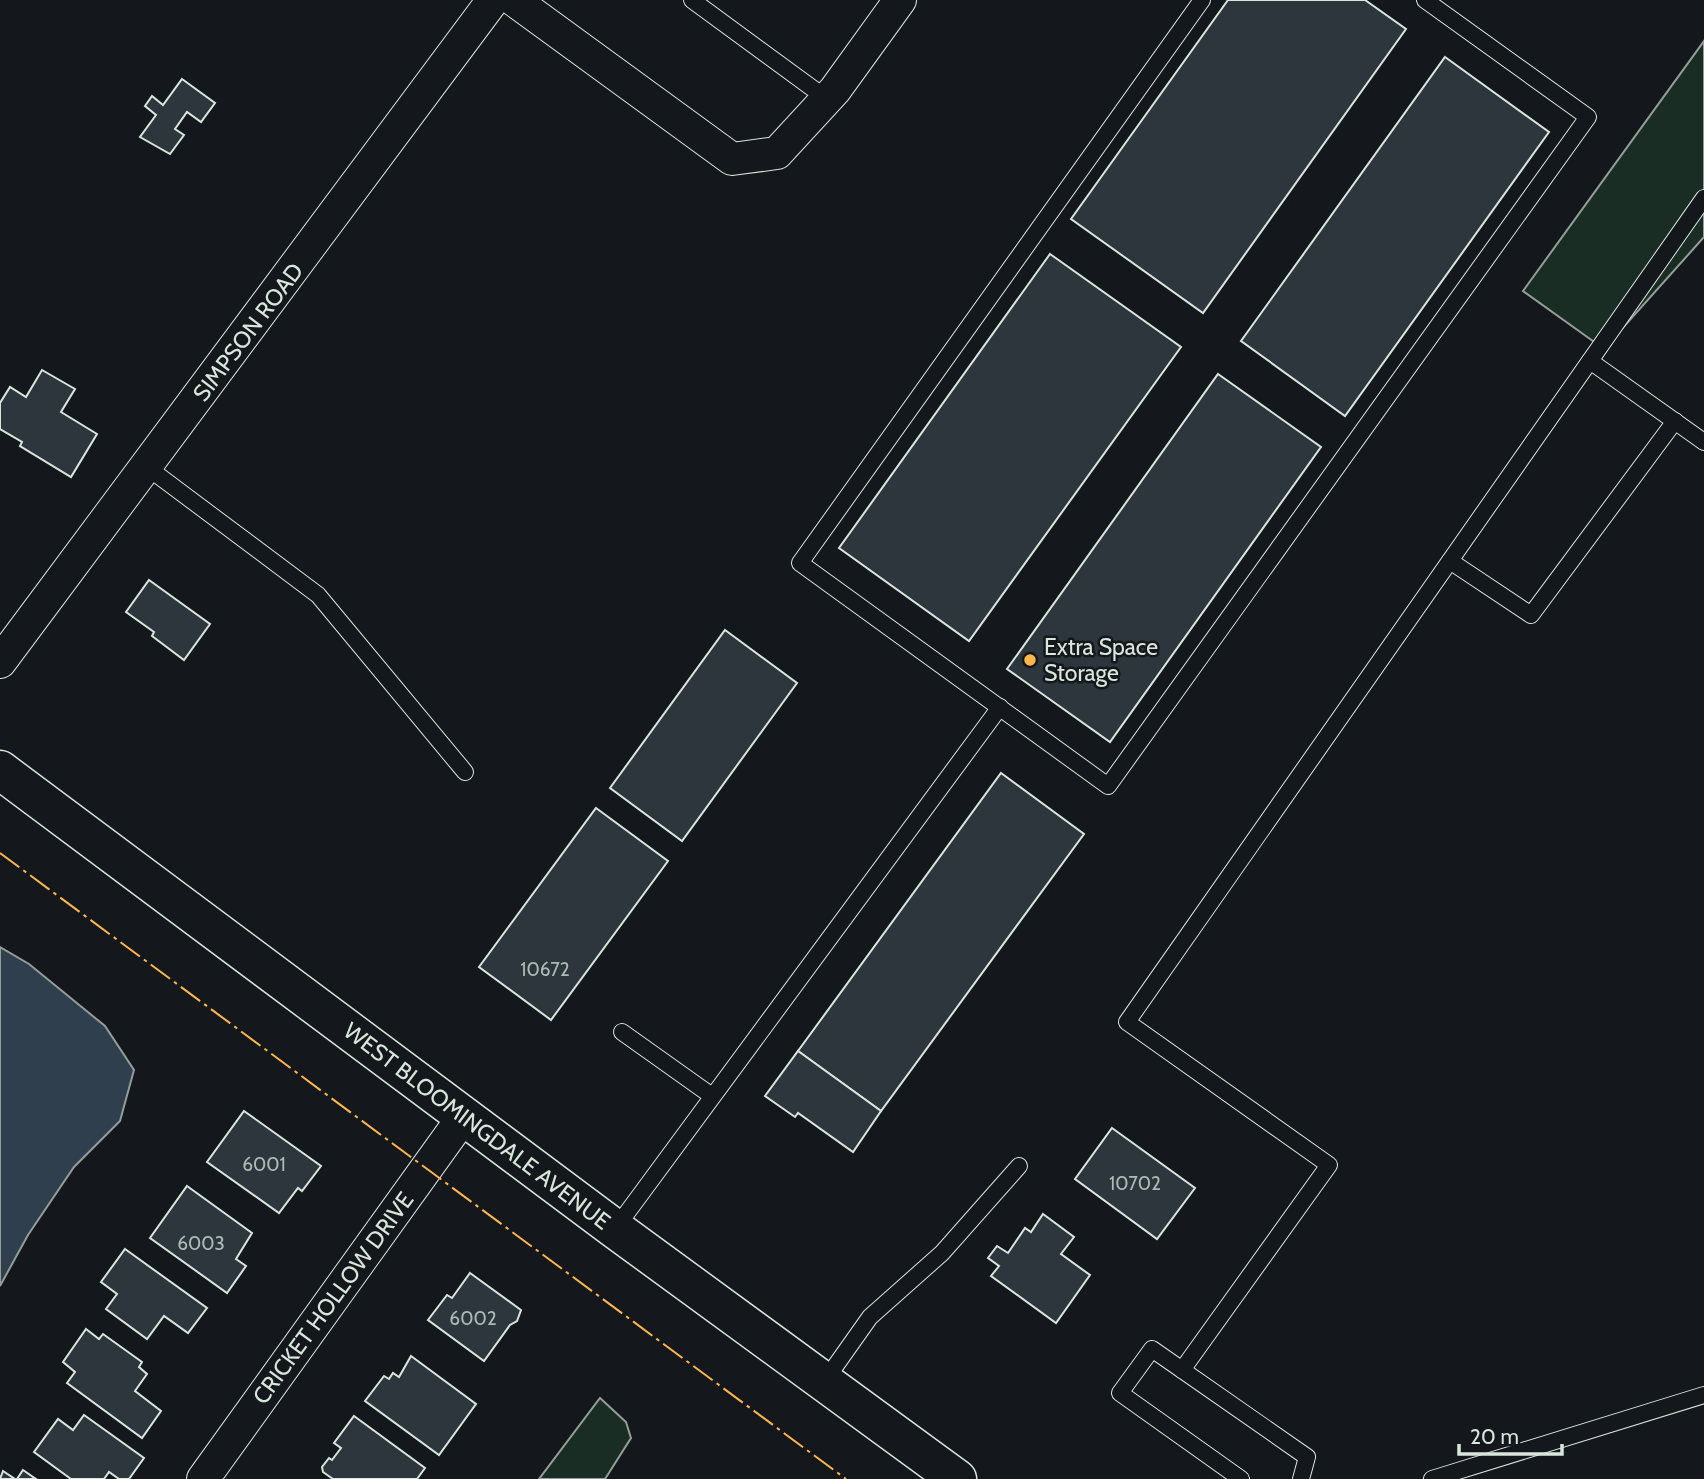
<svg xmlns="http://www.w3.org/2000/svg" width="1704" height="1479" viewBox="0 0 1704 1479" font-family="Cabin,sans-serif">
<style>
.green{fill:#1a2d24;stroke:#939e99;stroke-width:2}
.water{fill:#2f3f4d;stroke:#939e99;stroke-width:2}
.building{fill:#2c363c;stroke:#d8e6dc;stroke-width:2}
.lines{fill:none;stroke-linecap:round;stroke-linejoin:round}
.service-casing{stroke:#d8e6dc;stroke-width:18}
.minor-casing{stroke:#d8e6dc;stroke-width:34}
.secondary-casing{stroke:#d8e6dc;stroke-width:41}
.service{stroke:#14181c;stroke-width:16}
.minor{stroke:#14181c;stroke-width:32}
.secondary{stroke:#14181c;stroke-width:38}
.power{stroke:#ffb74d;stroke-width:2;stroke-dasharray:24 5 3.5 5;stroke-linecap:butt}
.poi-dot{fill:#ffb74d;stroke:#14181c;stroke-width:2.5}
.labels{text-anchor:middle;stroke-width:5;stroke-linejoin:round;paint-order:stroke}
.number-label{font-size:19px;fill:#adbab4}
.street-label{font-size:23px;fill:#d8e6dc;stroke:#14181c}
.poi-label{font-size:23px;fill:#d8e6dc;stroke:#14181c;text-anchor:start}
</style>
<rect width="100%" height="100%" fill="#14181c"/>
<g class="green">
<polygon points="1704,41 1704,237 1604,349 1523,291"/>
<polygon points="600,1398 626,1422 631,1438 605,1479 539,1479"/>
</g>
<polygon class="water" points="0,947 29,964 105,1026 134,1070 120,1121 74,1167 28,1235 0,1286"/>
<g class="building">
<polygon points="1228,0 1365,0 1406,29 1203,313 1071,219"/>
<polygon points="1445,57 1549,132 1345,416 1241,341"/>
<polygon points="182,79 215,103 201,122 187,112 175,129 184,135 170,154 140,137 156,115 145,106 152,96 163,105"/>
<polygon points="1050,254 1181,347 969,641 839,548"/>
<polygon points="42,370 75,389 61,412 97,434 71,477 20,446 22,442 0,429 0,403 10,387 26,397"/>
<polygon points="1218,374 1321,447 1110,742 1007,669"/>
<polygon points="149,580 210,624 184,660 152,636 154,632 126,612"/>
<polygon points="725,630 797,683 682,841 610,788"/>
<polygon points="1001,773 1084,834 881,1111 798,1051"/>
<polygon points="596,808 668,861 551,1020 479,967"/>
<polygon points="798,1051 881,1111 853,1152 798,1113 795,1117 765,1096"/>
<polygon points="244,1111 321,1166 302,1191 298,1188 279,1213 207,1162"/>
<polygon points="1112,1128 1195,1188 1157,1239 1075,1179"/>
<polygon points="187,1186 252,1233 236,1259 246,1266 227,1293 150,1238"/>
<polygon points="1043,1214 1074,1237 1061,1254 1090,1275 1056,1323 991,1276 999,1266 988,1258 997,1246 1008,1253 1025,1228 1031,1232"/>
<polygon points="125,1249 207,1308 188,1333 164,1316 147,1339 106,1309 117,1294 101,1282"/>
<polygon points="470,1273 521,1310 517,1321 510,1325 484,1361 428,1320 447,1295 452,1298"/>
<polygon points="86,1329 99,1339 103,1334 142,1362 139,1367 147,1374 135,1391 161,1411 142,1438 67,1383 75,1372 63,1362"/>
<polygon points="411,1356 476,1404 439,1455 365,1401 384,1376 389,1379 393,1373 399,1377"/>
<polygon points="84,1415 144,1458 129,1479 119,1479 109,1472 104,1479 71,1479 34,1452 58,1419 73,1430"/>
<polygon points="354,1416 425,1468 417,1479 333,1479 323,1472 322,1467 329,1458 332,1460 341,1448 334,1443"/>
<polygon points="23,1470 36,1479 17,1479"/>
<polygon points="3,1471 15,1479 0,1479"/>
</g>
<g class="lines">
<defs>
<g id="service">
<polyline points="692,0 827,99"/>
<polyline points="1202,0 800,563 1108,786 1588,117 1425,0"/>
<polyline points="1590,361 1704,442"/>
<polyline points="147,467 318,595 465,772"/>
<polyline points="1450,561 1531,615 1675,421"/>
<polyline points="622,1032 712,1096"/>
<polyline points="615,1229 1000,707"/>
<polyline points="1182,1370 1329,1165 1127,1022 1704,198"/>
<polyline points="824,1382 870,1317 942,1253 1019,1166"/>
<polyline points="1241,1479 1120,1393 1152,1349 1307,1457 1301,1479"/>
<polyline points="1432,1479 1704,1395"/>
</g>
<g id="minor">
<polyline points="514,0 732,159 777,153 835,90 900,0"/>
<polyline points="0,662 493,0"/>
<polyline points="203,1479 464,1116"/>
</g>
<polyline id="secondary" points="0,770 615,1229 957,1479"/>
</defs>
<use href="#service" class="service-casing"/>
<use href="#minor" class="minor-casing"/>
<use href="#secondary" class="secondary-casing"/>
<use href="#service" class="service"/>
<use href="#minor" class="minor"/>
<use href="#secondary" class="secondary"/>
<polyline class="power" points="0,853 846,1479"/>
</g>
<circle class="poi-dot" cx="1030" cy="660" r="7"/>
<g class="labels">
<g class="number-label">
<text x="545" y="976">10672</text>
<text x="264" y="1171">6001</text>
<text x="1135" y="1190">10702</text>
<text x="201" y="1250">6003</text>
<text x="473" y="1325">6002</text>
</g>
<g class="street-label">
<text transform="translate(248 332) rotate(-53)" y="8">SIMPSON ROAD</text>
<text transform="translate(477 1126) rotate(37)" y="8">WEST BLOOMINGDALE AVENUE</text>
<text transform="translate(333 1298) rotate(-54)" y="8">CRICKET HOLLOW DRIVE</text>
</g>
<g class="poi-label">
<text x="1044" y="655">Extra Space<tspan x="1044" dy="26">Storage</tspan></text>
</g>
</g>
<path d="M1459 1444v10h103v-10" fill="none" stroke="#d8e6dc" stroke-width="3.5"/>
<text x="1470" y="1444" font-size="21" fill="#d8e6dc" stroke="#14181c" stroke-width="5" paint-order="stroke">20 m</text>
</svg>
